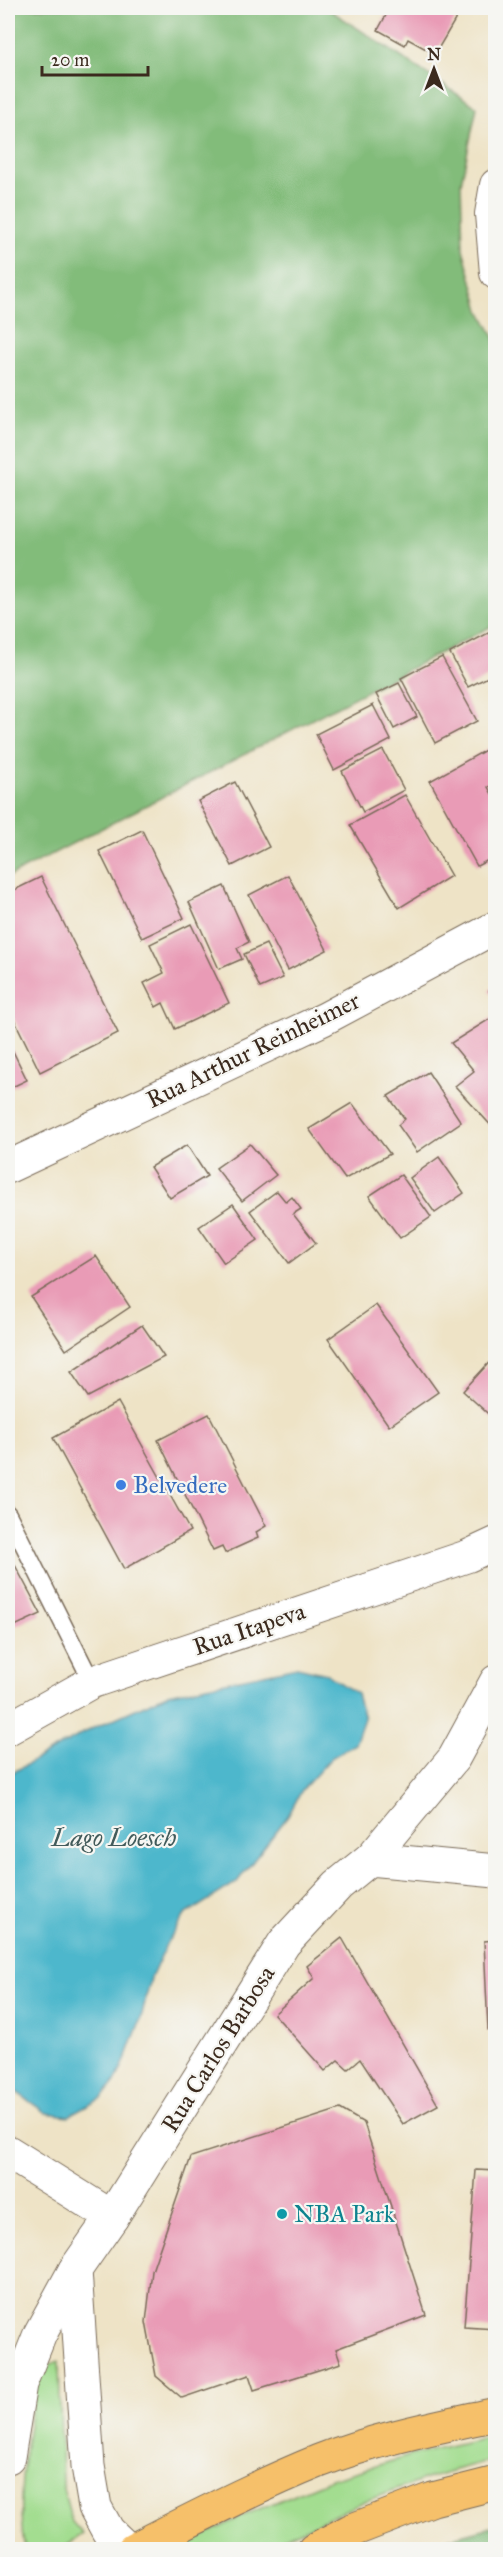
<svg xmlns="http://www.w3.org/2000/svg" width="503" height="2557" viewBox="0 0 503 2557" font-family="'IM FELL Great Primer',serif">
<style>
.green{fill:#a3dd90;stroke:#6f8457;stroke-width:1.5}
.forest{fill:#82bc7a;stroke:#5e734c;stroke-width:1.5}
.water{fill:#4eb7cc;stroke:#447075;stroke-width:1.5}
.building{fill:#e99bb6}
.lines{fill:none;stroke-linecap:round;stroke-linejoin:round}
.service-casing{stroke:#7a6b59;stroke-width:19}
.minor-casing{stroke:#7a6b59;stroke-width:34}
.tertiary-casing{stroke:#7a6b59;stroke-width:35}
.primary-casing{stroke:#7a6b59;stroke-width:35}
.service{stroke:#fff;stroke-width:16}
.minor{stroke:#fff;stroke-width:32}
.tertiary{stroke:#fff;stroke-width:33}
.primary{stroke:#f6c06b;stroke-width:33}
.shop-dot{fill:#3f7fe0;stroke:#f6f6f2;stroke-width:2}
.culture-dot{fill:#0f9aa8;stroke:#f6f6f2;stroke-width:2}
.labels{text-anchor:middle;stroke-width:4.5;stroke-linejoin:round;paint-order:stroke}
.street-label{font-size:24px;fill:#3b2a1e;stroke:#f6f6f2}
.shop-label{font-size:24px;fill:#366cbe;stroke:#f6f6f2;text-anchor:start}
.culture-label{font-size:24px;fill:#0d838f;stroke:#f6f6f2;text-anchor:start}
.water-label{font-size:26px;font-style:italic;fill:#425b5b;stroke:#f6f6f2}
</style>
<rect width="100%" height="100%" fill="#f6f6f2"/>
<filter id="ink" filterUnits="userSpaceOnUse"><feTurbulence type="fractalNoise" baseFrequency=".0167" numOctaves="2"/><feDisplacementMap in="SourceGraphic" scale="12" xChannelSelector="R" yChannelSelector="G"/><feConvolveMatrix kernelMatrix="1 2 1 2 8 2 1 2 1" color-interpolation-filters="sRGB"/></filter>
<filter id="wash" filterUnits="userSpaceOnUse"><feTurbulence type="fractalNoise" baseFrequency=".008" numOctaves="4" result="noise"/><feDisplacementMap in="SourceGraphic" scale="24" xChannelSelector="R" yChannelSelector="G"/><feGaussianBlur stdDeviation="1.35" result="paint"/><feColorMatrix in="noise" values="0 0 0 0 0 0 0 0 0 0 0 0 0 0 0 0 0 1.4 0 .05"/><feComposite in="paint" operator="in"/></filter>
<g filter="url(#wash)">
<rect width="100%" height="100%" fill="#eee3c6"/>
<g class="green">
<path d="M59 2361 62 2485 72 2522 83 2534 60 2549 25 2550C13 2491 30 2427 38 2369Z"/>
<polygon points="495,2435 495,2459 440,2474 365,2501 285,2538 265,2549 176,2549 245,2515 331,2479 423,2452"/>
</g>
<g class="forest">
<polygon points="8,8 327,8 477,107 461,183 463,249 480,310 495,339 496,624 8,877"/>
<polygon points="495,2526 495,2549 406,2549"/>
</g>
<polygon class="water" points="297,1667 327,1674 357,1694 364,1718 355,1744 331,1758 302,1790 288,1816 237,1882 185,1915 168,1941 151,1978 141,2018 127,2056 116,2080 102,2098 69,2116 46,2113 8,2086 8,1775 89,1730 169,1694"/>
<g id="blocks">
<g class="building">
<polygon points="390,8 462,8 435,54 408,39 405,45 378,30"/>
<polygon points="496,629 496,691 488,677 468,687 450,653"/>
<polygon points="442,657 477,721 435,743 401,678"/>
<polygon points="399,683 417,717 394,729 376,694"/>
<polygon points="373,705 391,740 334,770 316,734"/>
<polygon points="496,729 496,744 490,732"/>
<polygon points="489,748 496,759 496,783 488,787 496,801 496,856 477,866 430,781"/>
<polygon points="383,750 404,790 363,812 342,771"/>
<polygon points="235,782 269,847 232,866 198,801"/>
<polygon points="405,795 451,876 399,908 350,825"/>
<polygon points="142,830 184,918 142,938 99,851"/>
<polygon points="288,875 327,950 288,970 249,895"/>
<polygon points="41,877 118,1033 40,1072 8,1007 8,893"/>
<polygon points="224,886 249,942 237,948 242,959 219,969 189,902"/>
<polygon points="191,924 229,1003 175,1029 163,1003 156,1007 144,983 164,973 150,944"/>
<polygon points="266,944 283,978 260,988 244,954"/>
<polygon points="496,985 496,999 489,991"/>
<polygon points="496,1015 496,1131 455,1086 474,1071 451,1043"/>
<polygon points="8,1041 27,1080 8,1089"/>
<polygon points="428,1072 461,1122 417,1152 398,1125 405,1119 388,1096"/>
<polygon points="352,1103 390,1154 345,1179 309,1129"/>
<polygon points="250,1144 276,1175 242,1201 216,1168"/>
<polygon points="187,1145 207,1176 170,1198 150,1167"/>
<polygon points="439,1157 464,1193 435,1213 410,1178"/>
<polygon points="401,1175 431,1217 400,1238 369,1196"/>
<polygon points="277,1191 286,1202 292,1197 301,1209 293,1214 316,1243 289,1263 250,1211"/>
<polygon points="233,1204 258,1240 224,1263 199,1227"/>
<polygon points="96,1256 130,1307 66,1350 31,1297"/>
<polygon points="376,1305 438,1392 389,1426 328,1339"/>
<polygon points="142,1325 164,1357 88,1397 71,1372"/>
<polygon points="496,1355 496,1421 463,1391"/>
<polygon points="118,1402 190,1531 124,1569 53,1438"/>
<polygon points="209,1414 266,1526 256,1532 258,1538 225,1553 222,1547 213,1551 158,1440"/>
<polygon points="8,1552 41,1614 8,1629"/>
<polygon points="342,1938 438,2105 403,2124 360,2059 348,2069 338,2060 325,2071 274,2014 314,1978 307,1966"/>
<polygon points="496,1940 496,2029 488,2030 484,1941"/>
<polygon points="340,2109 364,2123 426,2315 336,2349 341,2363 254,2390 249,2375 182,2398 156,2376 146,2322 152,2271 191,2157"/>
<polygon points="476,2170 496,2171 496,2329 464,2327"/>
</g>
</g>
</g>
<g filter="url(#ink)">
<use href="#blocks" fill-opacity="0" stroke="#7a6b59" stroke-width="1.5"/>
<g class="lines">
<defs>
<polyline id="service" points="8,1514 92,1682"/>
<g id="minor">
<polyline points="496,185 491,214 496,273"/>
<polyline points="8,1167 324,1019 496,927"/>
<polyline points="8,1729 92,1682 468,1556 496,1543"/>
<polyline points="370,1859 454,1758 496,1681"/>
</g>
<g id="tertiary">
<polyline points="8,2152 112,2217"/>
<polyline points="75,2270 88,2466 95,2507 108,2531 128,2550"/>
<polyline points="8,2457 20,2384 40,2334 75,2270 112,2217 284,1943 338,1885 370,1859 496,1871"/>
</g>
<g id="primary">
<path d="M133 2550C194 2518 255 2487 319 2461 375 2439 437 2427 496 2414"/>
<polyline points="314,2550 350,2531 433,2499 496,2483"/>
</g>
</defs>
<use href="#service" class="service-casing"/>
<use href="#minor" class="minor-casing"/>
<use href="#tertiary" class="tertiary-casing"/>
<use href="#primary" class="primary-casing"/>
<use href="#service" class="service"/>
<use href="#minor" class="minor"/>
<use href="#tertiary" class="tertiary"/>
<use href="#primary" class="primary"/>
</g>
</g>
<circle class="shop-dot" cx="121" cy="1485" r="6"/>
<circle class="culture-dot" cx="282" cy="2214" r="6"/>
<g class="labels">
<g class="street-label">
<text transform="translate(253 1050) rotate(-26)" y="8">Rua Arthur Reinheimer</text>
<text transform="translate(249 1629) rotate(-19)" y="8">Rua Itapeva</text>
<text transform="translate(218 2049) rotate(-58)" y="8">Rua Carlos Barbosa</text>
</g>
<g class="shop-label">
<text x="133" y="1493">Belvedere</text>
</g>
<g class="culture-label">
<text x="294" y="2222">NBA Park</text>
</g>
<g class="water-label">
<text x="114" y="1846">Lago Loesch</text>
</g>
</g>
<rect width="503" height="2557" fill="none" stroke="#f6f6f2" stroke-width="30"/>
<g transform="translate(434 69)" stroke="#f6f6f2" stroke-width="4.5" paint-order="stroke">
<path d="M0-4.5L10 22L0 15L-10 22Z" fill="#3b2a1e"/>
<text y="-9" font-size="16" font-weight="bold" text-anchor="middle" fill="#3b2a1e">N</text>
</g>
<path d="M42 66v9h106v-9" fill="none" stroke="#3b2a1e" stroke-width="3"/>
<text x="51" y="66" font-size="18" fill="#3b2a1e" stroke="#f6f6f2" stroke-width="4.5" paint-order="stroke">20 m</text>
</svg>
